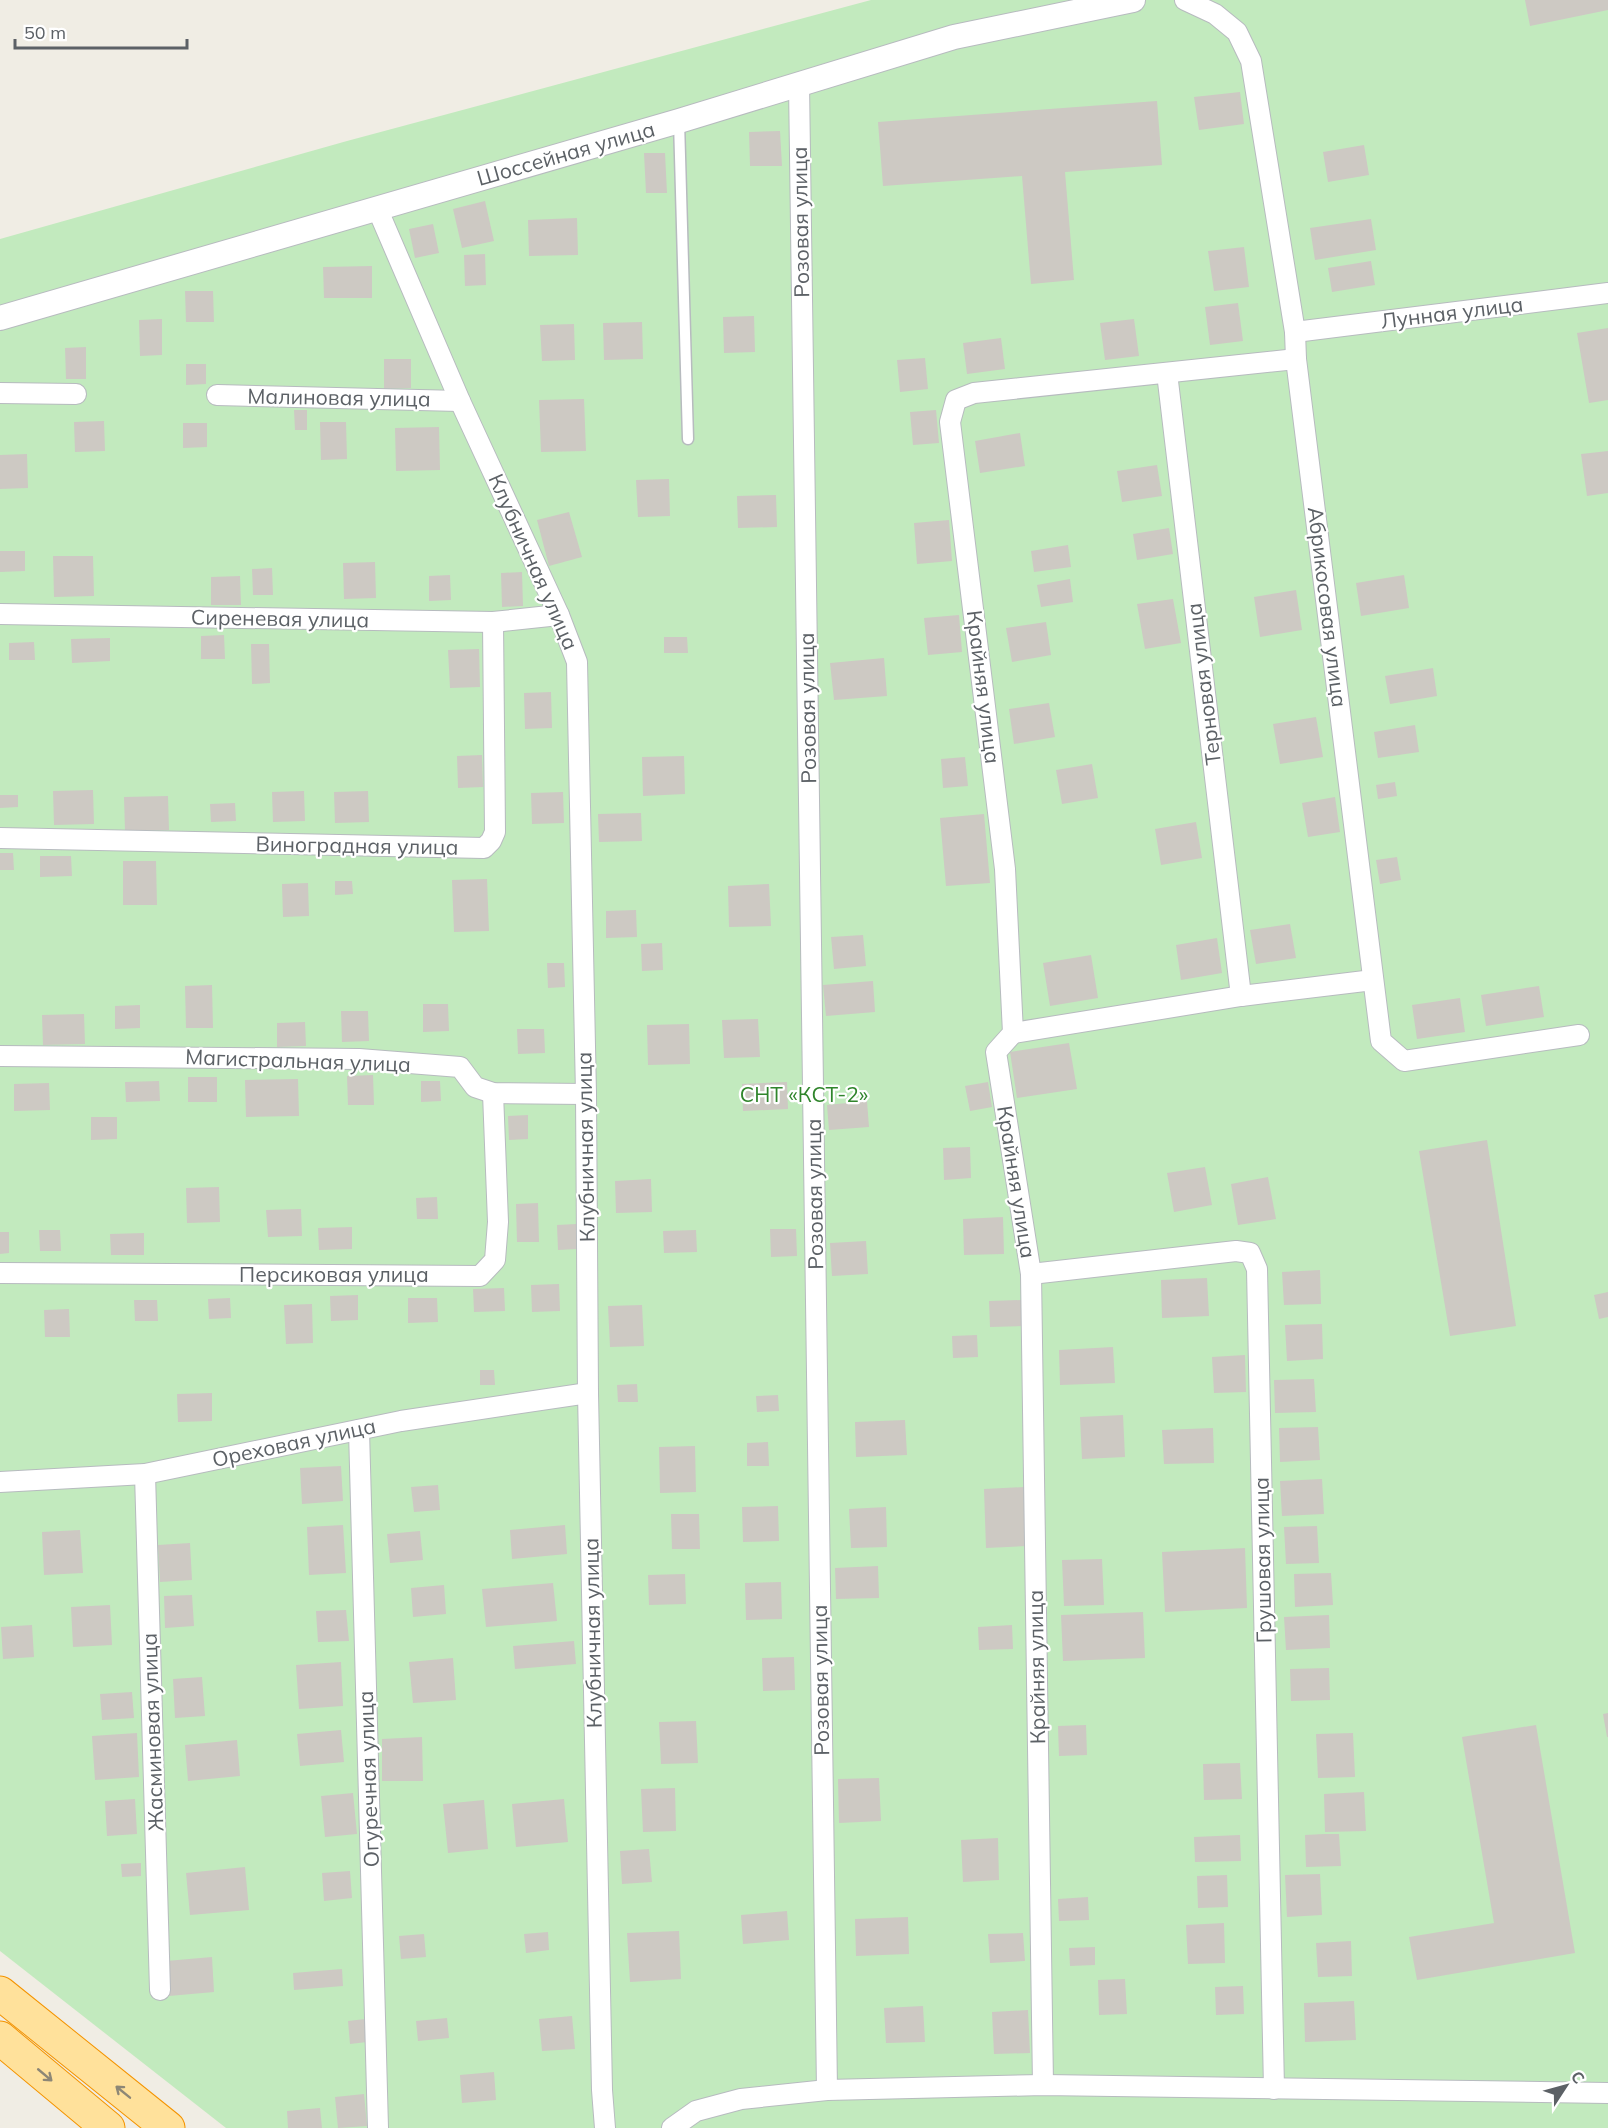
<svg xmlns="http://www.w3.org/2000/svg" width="1608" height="2128" viewBox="0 0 1608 2128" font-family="Mulish,sans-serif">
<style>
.green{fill:#c2eabe}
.building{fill:#cdc9c3}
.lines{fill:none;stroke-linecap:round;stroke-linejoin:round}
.service-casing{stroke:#b7bbbf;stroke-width:13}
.minor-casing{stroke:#b7bbbf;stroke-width:22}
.tertiary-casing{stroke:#b7bbbf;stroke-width:26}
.trunk-casing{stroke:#f49400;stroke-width:35}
.service{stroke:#fff;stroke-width:10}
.minor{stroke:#fff;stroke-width:20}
.tertiary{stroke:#fff;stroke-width:24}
.trunk{stroke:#ffe19b;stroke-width:33}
.oneway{stroke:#8d8776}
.labels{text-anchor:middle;stroke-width:4.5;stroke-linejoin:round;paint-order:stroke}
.street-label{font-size:21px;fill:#5c6166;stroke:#fff}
.park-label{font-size:21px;fill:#30852c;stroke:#fff}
</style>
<rect width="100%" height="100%" fill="#f0ede4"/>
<polygon class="green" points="871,0 1608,0 1608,2128 226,2128 0,1951 0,239 347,141"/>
<g class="building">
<polygon points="1525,0 1608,0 1608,10 1530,26"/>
<polygon points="1240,92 1244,124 1199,130 1194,97"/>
<polygon points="1157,101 1162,165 1065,172 1074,280 1031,284 1022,176 883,186 878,122"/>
<polygon points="780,131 782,166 750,166 749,132"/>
<polygon points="1364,145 1369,175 1328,182 1323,152"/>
<polygon points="644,153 665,153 667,193 646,193"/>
<polygon points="485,201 494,241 462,248 453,209"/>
<polygon points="577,218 578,255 529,256 528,220"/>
<polygon points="1371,219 1376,250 1315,260 1310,228"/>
<polygon points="433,224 439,253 415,258 409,229"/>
<polygon points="1244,247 1249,287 1214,291 1208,251"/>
<polygon points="485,254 486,285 465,286 464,255"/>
<polygon points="1371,261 1375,285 1332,292 1328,268"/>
<polygon points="372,266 372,298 324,298 323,267"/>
<polygon points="185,291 213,291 214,322 186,322"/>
<polygon points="1238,303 1243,341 1210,345 1205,307"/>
<polygon points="754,316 755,352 724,353 723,317"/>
<polygon points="162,319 162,355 140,356 139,320"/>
<polygon points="1134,319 1139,356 1105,360 1100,323"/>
<polygon points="642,322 643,359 604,360 603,323"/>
<polygon points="574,324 575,360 542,361 540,325"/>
<polygon points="1608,328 1608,400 1589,403 1577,333"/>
<polygon points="1001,338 1005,369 967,374 963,343"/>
<polygon points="86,347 86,379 66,379 65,348"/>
<polygon points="925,358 928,389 900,392 897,360"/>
<polygon points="384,359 411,359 411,388 384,389"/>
<polygon points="186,364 206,364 206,384 186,385"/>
<polygon points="584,399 586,451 541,452 539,400"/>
<polygon points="294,410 307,410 307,430 295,430"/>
<polygon points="936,410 939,443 913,445 910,412"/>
<polygon points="104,421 105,451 75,452 74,422"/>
<polygon points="320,422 346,422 347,459 321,460"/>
<polygon points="183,423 207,423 207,447 183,448"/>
<polygon points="439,427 440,470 396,471 395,428"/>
<polygon points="1020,433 1025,466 980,473 975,441"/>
<polygon points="1608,451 1608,493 1587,496 1581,454"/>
<polygon points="27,454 28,488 0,489 0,455"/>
<polygon points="1157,465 1162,496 1122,502 1117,471"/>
<polygon points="669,479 670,516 638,517 636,480"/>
<polygon points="776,495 777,527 738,528 737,496"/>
<polygon points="569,512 582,557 549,566 537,520"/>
<polygon points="949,520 952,561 917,564 914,523"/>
<polygon points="1169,528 1173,554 1137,560 1133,534"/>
<polygon points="1068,545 1071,567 1034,572 1031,551"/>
<polygon points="0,551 25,551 25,571 0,572"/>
<polygon points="53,556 93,556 94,596 54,597"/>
<polygon points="375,562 376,598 344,599 343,563"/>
<polygon points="272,568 273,595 253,595 252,569"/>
<polygon points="522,572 523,606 502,607 501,573"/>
<polygon points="450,575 451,600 429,601 429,576"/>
<polygon points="1404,575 1409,608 1361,616 1356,583"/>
<polygon points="240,576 241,605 211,605 211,577"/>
<polygon points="1070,579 1073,602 1041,607 1037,585"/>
<polygon points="1296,590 1302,630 1260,637 1254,597"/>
<polygon points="1173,599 1181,643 1145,649 1137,604"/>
<polygon points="959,615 962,652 928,655 924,618"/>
<polygon points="1046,622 1051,655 1012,662 1006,628"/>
<polygon points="224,635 225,659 201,659 201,636"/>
<polygon points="664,637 687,637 688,653 664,653"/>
<polygon points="110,638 110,661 72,663 71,639"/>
<polygon points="34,642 35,660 9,660 9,643"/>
<polygon points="251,644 269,644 270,683 252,684"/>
<polygon points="479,649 480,687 450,688 448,650"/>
<polygon points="884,658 887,696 834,700 830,663"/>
<polygon points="1433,668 1437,696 1390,704 1385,676"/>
<polygon points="551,692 552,728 525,729 524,693"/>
<polygon points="1049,703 1055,737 1014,744 1009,709"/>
<polygon points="1316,717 1323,757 1280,764 1273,724"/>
<polygon points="1415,725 1419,752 1378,758 1374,732"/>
<polygon points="482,755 483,787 458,788 457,756"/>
<polygon points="684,756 685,794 643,796 642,757"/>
<polygon points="965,757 968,786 943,788 941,759"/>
<polygon points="1092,764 1098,798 1062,804 1056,770"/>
<polygon points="1395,782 1397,796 1378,799 1376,785"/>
<polygon points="93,790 94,824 54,825 53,791"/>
<polygon points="304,791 305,821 273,822 272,792"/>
<polygon points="368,791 369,822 335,823 334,792"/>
<polygon points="563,792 564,823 532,824 531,793"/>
<polygon points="0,795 18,795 18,807 0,808"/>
<polygon points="168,796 169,830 125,831 124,797"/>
<polygon points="1335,797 1340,832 1308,837 1302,803"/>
<polygon points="235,803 236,821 211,822 210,804"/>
<polygon points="641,813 642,841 599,842 598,814"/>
<polygon points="984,814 990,883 946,886 940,818"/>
<polygon points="1196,822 1202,858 1161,865 1155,829"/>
<polygon points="0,853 13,853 14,870 0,870"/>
<polygon points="40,856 71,856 72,876 40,877"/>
<polygon points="1397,857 1401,880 1380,884 1376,860"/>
<polygon points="123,861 156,861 157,905 123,905"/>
<polygon points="487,879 489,931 454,932 452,880"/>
<polygon points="335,881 352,881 353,894 335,895"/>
<polygon points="308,883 309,916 283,917 282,884"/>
<polygon points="769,884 771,926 729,927 728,886"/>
<polygon points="636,910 637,937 606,938 606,911"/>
<polygon points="1290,924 1296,958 1256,964 1250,930"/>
<polygon points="863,935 866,966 834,969 831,937"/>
<polygon points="1217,938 1222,973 1181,980 1176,945"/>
<polygon points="662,943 663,970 642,971 641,944"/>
<polygon points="1091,955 1098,998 1050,1006 1043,963"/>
<polygon points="547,963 564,963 565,987 548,988"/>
<polygon points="873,981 875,1012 826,1016 823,985"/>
<polygon points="212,985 213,1028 186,1028 185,986"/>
<polygon points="1539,986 1544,1017 1486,1026 1481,995"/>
<polygon points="1460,998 1465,1032 1417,1039 1412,1005"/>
<polygon points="423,1004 448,1004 449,1031 423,1032"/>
<polygon points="140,1005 140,1028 115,1029 115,1006"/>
<polygon points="341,1011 368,1011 369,1041 342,1042"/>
<polygon points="84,1014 85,1044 43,1045 42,1015"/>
<polygon points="758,1019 760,1057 724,1058 722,1020"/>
<polygon points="305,1022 306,1046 277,1047 277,1023"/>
<polygon points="689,1024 690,1064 648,1065 647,1025"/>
<polygon points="517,1029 544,1029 545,1053 518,1054"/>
<polygon points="1069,1043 1077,1089 1017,1098 1010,1052"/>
<polygon points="373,1075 374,1105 348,1105 347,1076"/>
<rect x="188" y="1077" width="29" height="25"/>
<polygon points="298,1079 299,1116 246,1117 245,1080"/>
<polygon points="159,1081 160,1101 126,1102 125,1082"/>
<polygon points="421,1081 440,1081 441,1101 421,1102"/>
<polygon points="787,1082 788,1109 743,1111 742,1084"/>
<polygon points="988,1082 992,1107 970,1111 965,1086"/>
<polygon points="49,1083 50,1110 14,1111 14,1084"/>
<polygon points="867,1101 869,1127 829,1130 827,1105"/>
<polygon points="528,1115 528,1139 509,1140 508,1116"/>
<polygon points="91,1117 117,1117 117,1139 91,1140"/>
<polygon points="1487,1140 1516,1326 1450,1336 1419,1151"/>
<polygon points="970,1147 971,1178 944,1180 943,1148"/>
<polygon points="1205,1167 1212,1205 1174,1212 1167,1173"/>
<polygon points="1268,1177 1276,1219 1238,1225 1231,1184"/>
<polygon points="651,1179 652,1212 616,1213 615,1181"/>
<polygon points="219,1187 220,1222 187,1223 186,1188"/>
<polygon points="437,1197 438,1219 417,1219 416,1198"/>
<polygon points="538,1203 539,1242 517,1242 516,1204"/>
<polygon points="301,1209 302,1236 268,1237 266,1210"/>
<polygon points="1003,1217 1004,1254 964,1255 963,1219"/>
<polygon points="576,1224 577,1249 558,1250 557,1225"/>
<polygon points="352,1227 352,1249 319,1250 318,1228"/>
<polygon points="770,1229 796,1229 797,1256 771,1257"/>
<polygon points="39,1230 60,1230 61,1251 40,1251"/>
<polygon points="696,1230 697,1252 664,1253 663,1231"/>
<polygon points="0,1232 9,1232 9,1253 0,1254"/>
<polygon points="144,1233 144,1255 111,1255 110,1234"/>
<polygon points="866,1241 868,1274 832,1276 830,1243"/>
<polygon points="1320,1270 1321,1304 1284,1305 1282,1272"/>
<polygon points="1207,1278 1209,1316 1162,1318 1161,1280"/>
<polygon points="559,1284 560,1311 532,1312 531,1285"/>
<polygon points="504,1288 505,1311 474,1312 473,1289"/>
<polygon points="1608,1292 1608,1317 1599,1319 1594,1295"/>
<polygon points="358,1295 358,1320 331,1321 330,1296"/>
<polygon points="230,1298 231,1318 209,1319 208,1299"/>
<polygon points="408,1298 437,1298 438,1322 408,1323"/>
<polygon points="134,1300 157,1300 158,1321 135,1321"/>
<polygon points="1022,1300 1023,1326 990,1327 989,1301"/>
<polygon points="312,1304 313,1343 286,1344 284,1305"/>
<polygon points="642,1305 644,1346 610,1347 608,1306"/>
<polygon points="69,1309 70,1337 45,1337 44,1310"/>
<polygon points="1322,1324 1323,1359 1287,1361 1285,1325"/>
<polygon points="977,1335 978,1357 953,1358 952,1336"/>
<polygon points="1113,1347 1115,1383 1060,1385 1059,1350"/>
<polygon points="1245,1355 1246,1392 1214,1393 1212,1357"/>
<polygon points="480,1370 494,1370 495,1385 480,1385"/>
<polygon points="1314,1379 1316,1412 1275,1413 1274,1380"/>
<polygon points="637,1384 638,1402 618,1402 617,1385"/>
<polygon points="212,1393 212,1421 178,1422 177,1394"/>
<polygon points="778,1395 779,1411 757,1412 756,1396"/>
<polygon points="1123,1415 1125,1457 1082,1459 1080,1417"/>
<polygon points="905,1420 907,1455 856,1457 855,1422"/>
<polygon points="1318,1427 1320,1460 1280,1462 1279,1428"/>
<polygon points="1213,1428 1214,1463 1164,1464 1162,1430"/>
<polygon points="768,1442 769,1466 747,1466 747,1443"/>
<polygon points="695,1446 696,1492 660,1493 659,1447"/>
<polygon points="341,1466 343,1501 302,1504 300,1468"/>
<polygon points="1322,1479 1324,1514 1282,1516 1280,1481"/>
<polygon points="438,1485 440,1510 414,1512 411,1487"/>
<polygon points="1024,1487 1027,1546 986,1548 984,1489"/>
<polygon points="778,1506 779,1541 743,1542 742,1507"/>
<polygon points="886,1507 887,1547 851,1548 849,1509"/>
<polygon points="671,1514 699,1514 700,1549 672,1549"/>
<polygon points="343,1525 346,1573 309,1575 307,1527"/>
<polygon points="565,1525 567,1554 512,1559 510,1530"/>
<polygon points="1317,1526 1319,1563 1286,1564 1284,1527"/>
<polygon points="80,1530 83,1573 44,1575 42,1532"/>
<polygon points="420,1531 423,1560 390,1563 387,1534"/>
<polygon points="190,1543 192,1580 160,1582 158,1545"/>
<polygon points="1245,1548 1247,1608 1165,1612 1162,1552"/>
<polygon points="1102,1559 1104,1605 1064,1606 1062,1560"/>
<polygon points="878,1566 879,1598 836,1599 835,1568"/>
<polygon points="1331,1573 1333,1605 1295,1607 1294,1574"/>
<polygon points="685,1574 686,1604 649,1605 648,1575"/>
<polygon points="781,1582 782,1619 746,1620 745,1583"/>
<polygon points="553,1583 557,1621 486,1627 482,1589"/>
<polygon points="444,1585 446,1614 413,1617 411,1588"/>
<polygon points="192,1595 194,1626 165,1628 164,1596"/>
<polygon points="110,1605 112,1645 73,1647 71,1607"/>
<polygon points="346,1610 349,1641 318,1642 316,1611"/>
<polygon points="1143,1612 1145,1658 1063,1661 1061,1615"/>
<polygon points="1329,1615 1330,1648 1286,1650 1284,1617"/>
<polygon points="32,1625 34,1657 3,1659 1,1627"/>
<polygon points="1012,1625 1013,1649 979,1650 978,1627"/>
<polygon points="574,1641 576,1664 515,1669 513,1646"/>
<polygon points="794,1657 795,1690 763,1691 762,1658"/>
<polygon points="453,1658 456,1700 413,1703 409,1662"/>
<polygon points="341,1662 343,1706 299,1709 296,1665"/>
<polygon points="1329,1668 1330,1700 1291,1701 1290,1669"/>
<polygon points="202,1677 205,1716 175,1718 173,1679"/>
<polygon points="132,1692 134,1718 102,1720 100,1694"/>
<polygon points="1608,1713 1608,1737 1607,1737 1603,1714"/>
<polygon points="696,1721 698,1763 661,1764 659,1722"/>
<polygon points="1086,1725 1087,1755 1059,1756 1058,1726"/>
<polygon points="1536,1725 1575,1953 1417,1980 1409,1937 1494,1923 1462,1737"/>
<polygon points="341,1730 344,1762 300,1766 297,1734"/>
<polygon points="137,1733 139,1777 95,1780 92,1736"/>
<polygon points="1353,1733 1355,1777 1318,1778 1316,1734"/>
<polygon points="422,1737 423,1781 382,1781 382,1739"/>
<polygon points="237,1740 240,1776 188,1781 185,1745"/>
<polygon points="1240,1763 1242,1799 1204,1800 1203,1764"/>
<polygon points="879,1778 881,1821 839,1823 838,1779"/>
<polygon points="675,1788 676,1831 643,1832 641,1789"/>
<polygon points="1364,1792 1366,1831 1325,1832 1324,1794"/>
<polygon points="353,1793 357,1834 325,1837 321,1796"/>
<polygon points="135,1799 137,1834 107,1836 105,1801"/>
<polygon points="564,1799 568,1842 516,1847 512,1804"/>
<polygon points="484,1800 488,1849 448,1853 443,1804"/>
<polygon points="1324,1834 1339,1834 1341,1866 1306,1867 1305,1835"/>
<polygon points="1240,1835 1241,1861 1195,1862 1194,1837"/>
<polygon points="998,1838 999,1880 963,1882 961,1840"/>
<polygon points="649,1849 652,1882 622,1884 620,1851"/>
<polygon points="141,1863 141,1876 122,1877 121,1864"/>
<polygon points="245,1867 249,1910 190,1915 186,1873"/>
<polygon points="350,1871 352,1898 324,1901 322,1873"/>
<polygon points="1320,1874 1322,1915 1287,1917 1285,1875"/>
<polygon points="1227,1875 1228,1907 1198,1908 1197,1876"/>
<polygon points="1088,1897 1089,1920 1059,1921 1058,1899"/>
<polygon points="787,1911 789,1940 743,1944 741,1915"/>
<polygon points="908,1917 909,1954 856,1956 855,1919"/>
<polygon points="1224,1923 1225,1963 1188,1964 1186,1925"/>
<polygon points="679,1931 681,1979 630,1982 627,1933"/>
<polygon points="548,1932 549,1950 526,1953 524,1934"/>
<polygon points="1023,1933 1025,1961 990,1963 988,1934"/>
<polygon points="424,1934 426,1957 401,1959 399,1936"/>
<polygon points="1351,1941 1352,1976 1318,1977 1316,1943"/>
<polygon points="1095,1947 1095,1965 1070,1966 1069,1948"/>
<polygon points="212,1957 214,1992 169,1996 166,1961"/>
<polygon points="342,1969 343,1986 294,1990 293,1973"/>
<polygon points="1125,1979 1127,2014 1099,2015 1098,1980"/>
<polygon points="1243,1986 1244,2014 1216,2015 1215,1987"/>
<polygon points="1354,2001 1356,2040 1305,2042 1304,2003"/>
<polygon points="923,2006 925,2042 886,2043 884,2008"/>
<polygon points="1028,2010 1030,2053 994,2054 992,2012"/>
<polygon points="572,2016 575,2049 542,2051 539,2019"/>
<polygon points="447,2018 449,2038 418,2041 416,2021"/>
<polygon points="365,2019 367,2042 350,2044 348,2021"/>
<polygon points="494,2072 496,2100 462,2103 460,2075"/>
<polygon points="364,2094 367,2126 338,2128 335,2097"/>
<polygon points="320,2108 322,2128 288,2128 287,2111"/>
</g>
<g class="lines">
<defs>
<polyline id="service" points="679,121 688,439"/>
<g id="minor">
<polyline points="1185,0 1215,14 1237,32 1251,61 1295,332 1296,359 1381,1041 1404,1061 1579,1035"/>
<polyline points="799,83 827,2090"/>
<polyline points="377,208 460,401 559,615 577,662 586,1094 588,1393 602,2090 605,2128"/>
<polyline points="1295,332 1608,293"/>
<polyline points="1167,373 1241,996"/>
<polyline points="0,393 76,394"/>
<polyline points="217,395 460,401"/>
<polyline points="0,614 493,622 559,615"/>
<polyline points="0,838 484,848 491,841 495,832 493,622"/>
<polyline points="1013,1033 1241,996 1373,980"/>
<polyline points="0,1056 359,1059 460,1067 475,1087 493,1093 586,1094"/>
<polyline points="0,1273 480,1276 495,1260 498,1222 493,1093"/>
<polyline points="1031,1274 1236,1251 1250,1253 1257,1269 1274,2089"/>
<polyline points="359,1430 378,2128"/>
<polyline points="145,1474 160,1990"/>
<polyline points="0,1482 145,1474 401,1421 588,1393"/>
<polyline points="1043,2085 1031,1274 996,1052 1013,1033 1005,869 950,422 956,400 974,393 1296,359"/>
<polyline points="672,2128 696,2111 741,2099 827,2090 1043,2085 1608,2093"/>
</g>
<polyline id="tertiary" points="0,318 679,121 954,37 1133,0"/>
<g id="trunk">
<polyline points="0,1993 168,2128"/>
<polyline points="0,2038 108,2128"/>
</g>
</defs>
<use href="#service" class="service-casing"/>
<use href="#minor" class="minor-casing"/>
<use href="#tertiary" class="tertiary-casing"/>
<use href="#trunk" class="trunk-casing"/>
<use href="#service" class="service"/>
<use href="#minor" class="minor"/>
<use href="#tertiary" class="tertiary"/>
<use href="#trunk" class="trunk"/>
</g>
<defs><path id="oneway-shaft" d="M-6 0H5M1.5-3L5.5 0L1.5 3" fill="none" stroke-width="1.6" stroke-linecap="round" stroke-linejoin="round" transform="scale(1.5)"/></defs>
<g class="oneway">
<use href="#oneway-shaft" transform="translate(45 2075) rotate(40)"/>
<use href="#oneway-shaft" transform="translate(123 2092) rotate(-141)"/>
</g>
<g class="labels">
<g class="street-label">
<text transform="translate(566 154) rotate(-16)" y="7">Шоссейная улица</text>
<text transform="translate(801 222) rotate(-91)" y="7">Розовая улица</text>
<text transform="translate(1452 313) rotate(-7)" y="7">Лунная улица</text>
<text transform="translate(339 398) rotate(1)" y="7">Малиновая улица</text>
<text transform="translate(533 562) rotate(66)" y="7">Клубничная улица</text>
<text transform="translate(1327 607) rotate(83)" y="7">Абрикосовая улица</text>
<text transform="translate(280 619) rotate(1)" y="7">Сиреневая улица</text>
<text transform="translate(1204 684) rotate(-97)" y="7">Терновая улица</text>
<text transform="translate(983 687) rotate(83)" y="7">Крайняя улица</text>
<text transform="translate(808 708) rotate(-91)" y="7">Розовая улица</text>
<text transform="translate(357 846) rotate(1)" y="7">Виноградная улица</text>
<text transform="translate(298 1061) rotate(2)" y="7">Магистральная улица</text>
<text transform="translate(586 1147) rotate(-91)" y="7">Клубничная улица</text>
<text transform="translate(1016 1182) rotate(81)" y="7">Крайняя улица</text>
<text transform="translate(815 1194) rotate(-91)" y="7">Розовая улица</text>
<text x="334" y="1282">Персиковая улица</text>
<text transform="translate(294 1443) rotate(-12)" y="7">Ореховая улица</text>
<text transform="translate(1263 1560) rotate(-91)" y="7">Грушовая улица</text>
<text transform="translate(593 1633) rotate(-91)" y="7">Клубничная улица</text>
<text transform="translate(1037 1667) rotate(-91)" y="7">Крайняя улица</text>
<text transform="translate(821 1680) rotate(-91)" y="7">Розовая улица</text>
<text transform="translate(153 1732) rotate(-92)" y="7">Жасминовая улица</text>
<text transform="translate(369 1779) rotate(-92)" y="7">Огуречная улица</text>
</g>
<g class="park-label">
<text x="804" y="1102">СНТ «КСТ-2»</text>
</g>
</g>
<g transform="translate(1566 2086) rotate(54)" stroke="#ffffff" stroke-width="4.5" paint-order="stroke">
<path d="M0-4.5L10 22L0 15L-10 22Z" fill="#5c6166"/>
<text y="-9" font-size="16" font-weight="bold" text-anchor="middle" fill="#5c6166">С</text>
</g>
<path d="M15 39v9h172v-9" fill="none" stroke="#5c6166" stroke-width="3"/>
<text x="24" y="39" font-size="18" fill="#5c6166" stroke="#ffffff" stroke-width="4.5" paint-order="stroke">50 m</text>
</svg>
